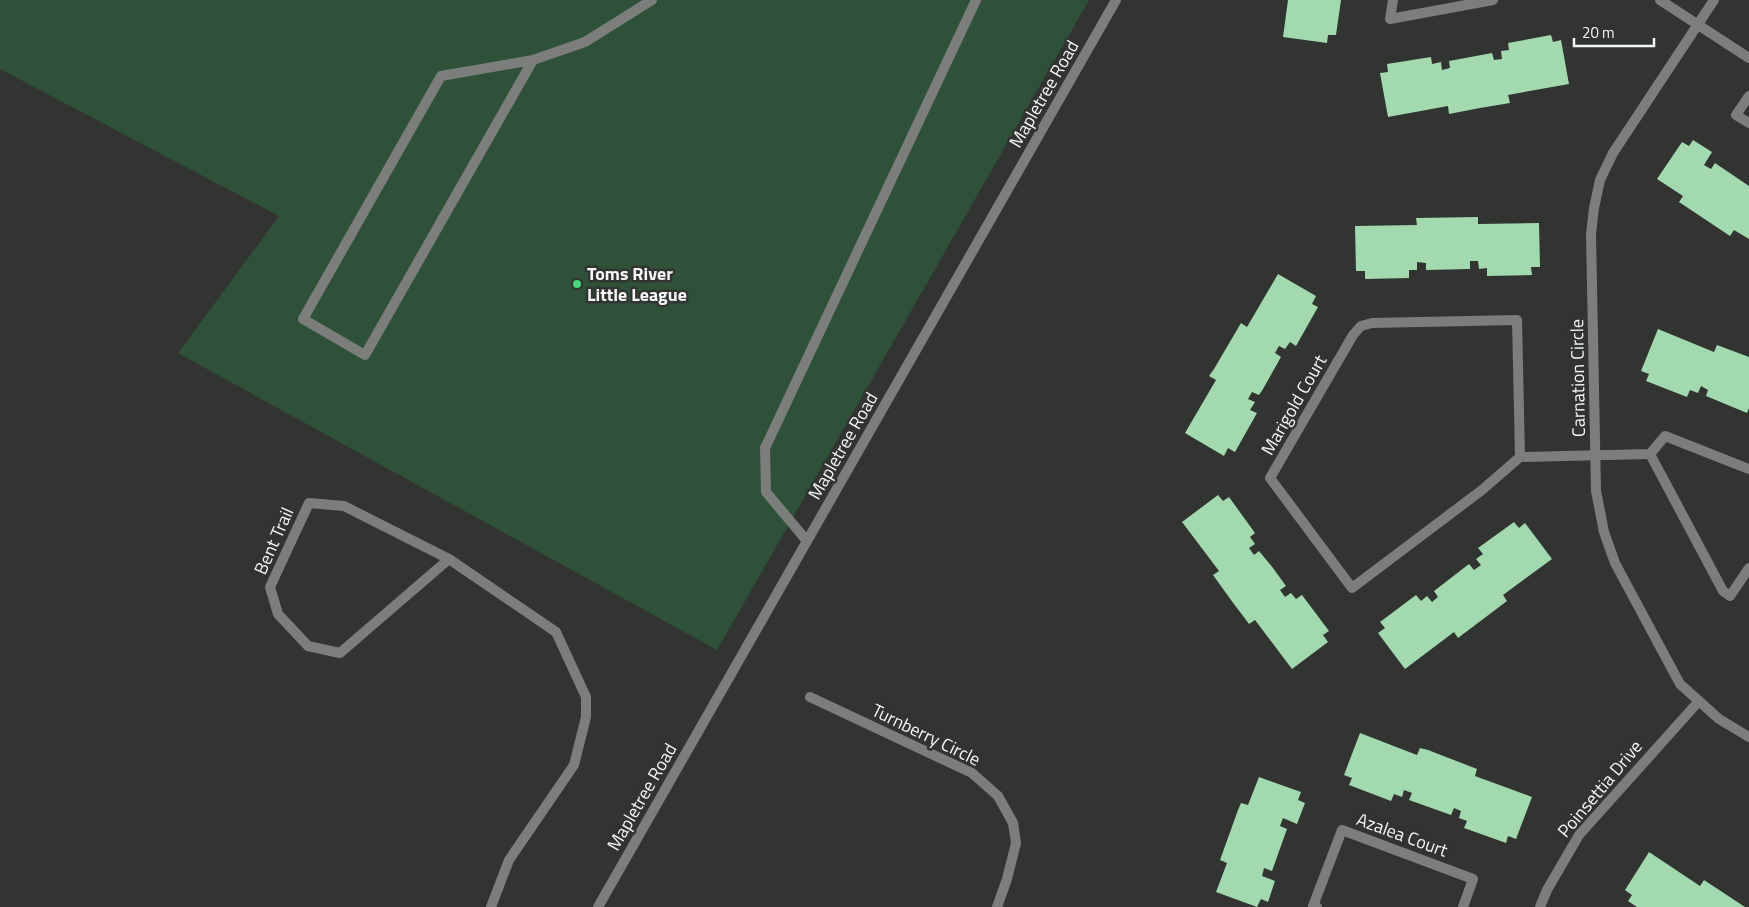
<svg xmlns="http://www.w3.org/2000/svg" width="1749" height="907" viewBox="0 0 1749 907" font-family="'Titillium Web',sans-serif">
<style>
.green{fill:#305139}
.building{fill:#a2d9af}
.lines{fill:none;stroke-linecap:round;stroke-linejoin:round}
.service{stroke:#7c7e7c;stroke-width:10}
.minor{stroke:#7c7e7c;stroke-width:10}
.tertiary{stroke:#7c7e7c;stroke-width:10}
.poi-dot{fill:#44d77b;stroke:#313431;stroke-width:2}
.labels{text-anchor:middle;stroke-width:5;stroke-linejoin:round;paint-order:stroke}
.street-label{font-size:18px;fill:#f3f6f4;stroke:#313431}
.poi-label{font-size:18px;font-weight:bold;fill:#f3f6f4;stroke:#313431;text-anchor:start}
</style>
<rect width="100%" height="100%" fill="#313431"/>
<polygon class="green" points="0,0 1089,0 717,650 178,353 279,216 0,69"/>
<g class="building">
<polygon points="1288,0 1341,0 1336,35 1328,35 1327,43 1283,37"/>
<polygon points="1551,35 1553,42 1561,40 1569,84 1508,95 1510,103 1480,108 1449,114 1448,106 1388,117 1380,73 1388,72 1387,64 1431,57 1432,64 1441,62 1442,70 1450,68 1449,61 1492,53 1494,60 1502,59 1501,51 1509,50 1508,43"/>
<polygon points="1693,140 1712,152 1704,165 1711,169 1715,163 1749,186 1749,239 1734,230 1730,236 1679,202 1683,196 1657,179 1682,142 1689,146"/>
<polygon points="1478,217 1478,224 1539,223 1540,267 1531,267 1532,275 1487,276 1487,268 1479,269 1478,261 1470,261 1470,269 1426,270 1426,263 1417,262 1417,270 1409,270 1409,278 1365,279 1365,271 1356,271 1355,226 1417,225 1416,218"/>
<polygon points="1278,274 1316,296 1312,304 1318,307 1296,346 1290,342 1285,349 1279,346 1275,353 1281,357 1263,389 1259,395 1252,392 1248,399 1255,402 1250,410 1257,413 1235,452 1228,448 1224,456 1185,433 1216,380 1209,376 1214,369 1241,323 1247,327"/>
<polygon points="1658,329 1714,352 1717,345 1749,357 1749,408 1747,413 1706,396 1708,390 1701,386 1698,393 1690,390 1687,397 1646,381 1649,374 1641,371"/>
<polygon points="1218,495 1223,501 1229,497 1255,533 1250,537 1255,544 1249,548 1254,555 1259,551 1273,568 1286,586 1280,590 1285,597 1291,593 1296,599 1302,595 1329,631 1323,635 1328,642 1292,669 1255,620 1249,624 1231,600 1213,575 1219,571 1182,522"/>
<polygon points="1514,522 1519,528 1525,523 1552,559 1503,595 1507,601 1458,638 1454,632 1405,669 1378,633 1385,628 1380,622 1416,595 1421,601 1427,596 1432,602 1438,597 1434,591 1469,564 1474,570 1481,565 1476,559 1483,554 1478,548"/>
<polygon points="1360,733 1417,755 1420,748 1428,750 1477,769 1475,776 1532,797 1516,839 1508,836 1506,843 1464,828 1467,821 1459,818 1461,811 1454,808 1451,815 1409,800 1412,793 1404,790 1402,797 1394,794 1391,801 1349,785 1352,778 1344,775"/>
<polygon points="1259,777 1301,792 1298,800 1305,803 1297,824 1283,818 1280,826 1287,829 1272,871 1264,868 1262,876 1275,881 1268,902 1261,899 1257,907 1216,892 1227,863 1220,860 1238,810 1241,803 1248,805"/>
<polygon points="1649,852 1700,886 1704,880 1745,907 1637,907 1628,901 1632,895 1625,890"/>
</g>
<g class="lines">
<g class="service">
<polyline points="533,60 365,355 303,319 441,76 533,60 585,42 652,0"/>
<polyline points="807,541 766,492 765,448 976,0"/>
</g>
<g class="minor">
<polyline points="1393,0 1390,19 1493,0"/>
<polyline points="1660,0 1749,58"/>
<polyline points="1714,0 1613,153 1600,180 1594,208 1591,234 1596,491 1604,532 1615,563 1680,684 1719,719 1749,737"/>
<polyline points="1749,96 1736,115 1749,123"/>
<polyline points="1650,454 1723,591 1730,596 1749,568"/>
<polyline points="1520,457 1517,320 1372,323 1361,326 1353,335 1270,478 1352,588 1482,490 1520,457 1650,454 1665,436 1749,469"/>
<polyline points="449,559 340,653 308,646 278,614 270,587 309,503 344,506 449,559 556,632 586,697 586,717 574,765 509,860 491,907"/>
<polyline points="810,697 972,773 998,796 1013,823 1016,843 1007,879 997,907"/>
<polyline points="1317,907 1313,906 1342,830 1473,879 1463,907"/>
<polyline points="1540,907 1547,890 1579,835 1699,701"/>
</g>
<polyline class="tertiary" points="598,907 1116,0"/>
</g>
<circle class="poi-dot" cx="577" cy="284" r="5"/>
<g class="labels">
<g class="street-label">
<text transform="translate(1044 94) rotate(-60)" y="6">Mapletree Road</text>
<text transform="translate(1578 378) rotate(-91)" y="6">Carnation Circle</text>
<text transform="translate(1294 405) rotate(-60)" y="6">Marigold Court</text>
<text transform="translate(843 446) rotate(-60)" y="6">Mapletree Road</text>
<text transform="translate(274 541) rotate(-66)" y="6">Bent Trail</text>
<text transform="translate(926 735) rotate(26)" y="6">Turnberry Circle</text>
<text transform="translate(1600 789) rotate(-50)" y="6">Poinsettia Drive</text>
<text transform="translate(642 797) rotate(-60)" y="6">Mapletree Road</text>
<text transform="translate(1402 835) rotate(20)" y="6">Azalea Court</text>
</g>
<g class="poi-label">
<text x="587" y="280">Toms River<tspan x="587" dy="21">Little League</tspan></text>
</g>
</g>
<path d="M1574 38v8h80v-8" fill="none" stroke="#f3f6f4" stroke-width="2.5"/>
<text x="1582" y="38" font-size="15" fill="#f3f6f4" stroke="#313431" stroke-width="4" paint-order="stroke">20 m</text>
</svg>
